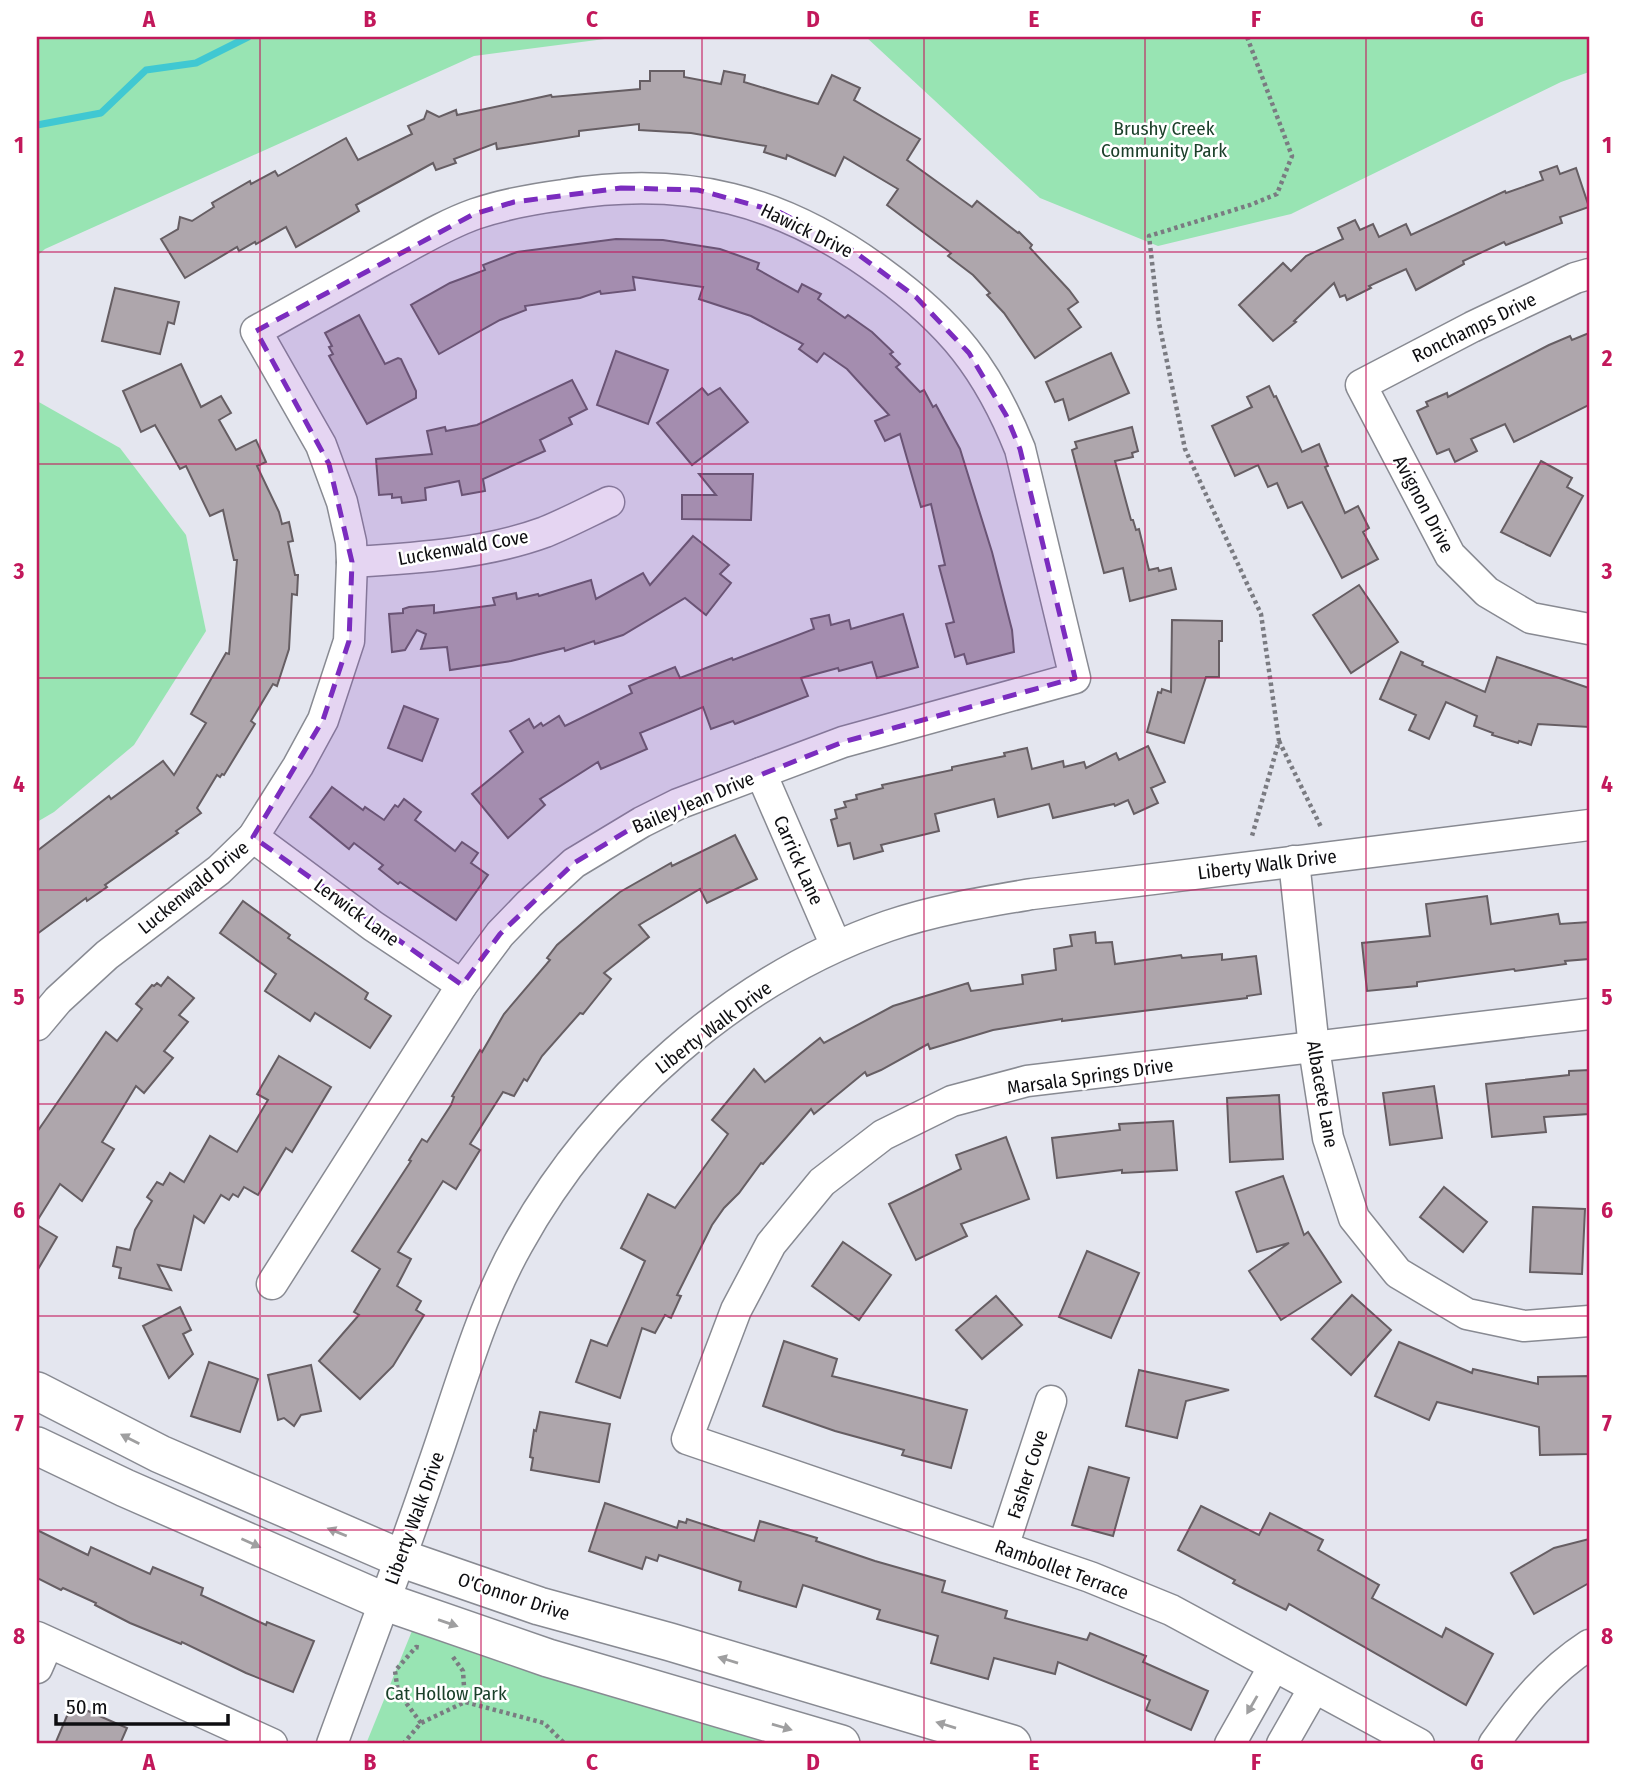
<svg xmlns="http://www.w3.org/2000/svg" width="1626" height="1781" viewBox="0 0 1626 1781" font-family="'Fira Sans Condensed',sans-serif">
<style>
.green{fill:#98e4b3}
.lines{fill:none;stroke-linecap:round;stroke-linejoin:round}
.stream{stroke:#40c8d2;stroke-width:7}
.building{fill:#aea6ac;stroke:#665e63;stroke-width:2}
.minor-casing{stroke:#888a92;stroke-width:33}
.major-casing{stroke:#888a92;stroke-width:40}
.path{stroke:#7a7b81;stroke-width:4.5;stroke-dasharray:3.5 3.5;stroke-linecap:butt}
.minor{stroke:#fff;stroke-width:30}
.major{stroke:#fff;stroke-width:37}
.oneway{fill:#9f9fa0}
.marked{fill:#7b2cbf;fill-opacity:0.2;stroke:#7b2cbf;stroke-width:5;stroke-dasharray:14 9;stroke-linejoin:round}
.grid{fill:none;stroke:#c2185b;stroke-width:2;stroke-opacity:0.55}
.labels{text-anchor:middle;stroke-width:5;stroke-linejoin:round;paint-order:stroke}
.park-label{font-size:19px;fill:#1b402a;stroke:#fff}
.street-label{font-size:19px;fill:#0e0e11;stroke:#fff}
.neatline{fill:none;stroke:#c2185b;stroke-width:2.5}
.grid-label{font-size:23px;text-anchor:middle;font-weight:bold;fill:#c2185b}
</style>
<rect width="100%" height="100%" fill="#e4e6ef"/>
<g class="green">
<polygon points="37,37 620,37 474,56 45,249 37,256"/>
<polygon points="866,37 1589,37 1589,72 1561,82 1291,214 1158,246 1040,198"/>
<polygon points="37,401 120,448 186,535 206,631 134,745 54,812 37,822"/>
<polygon points="414,1626 790,1744 366,1744"/>
</g>
<g class="lines">
<polyline class="stream" points="37,125 101,113 146,70 196,63 248,37"/>
</g>
<g class="building">
<polygon points="650,71 684,71 684,77 721,84 724,71 745,75 744,82 818,104 832,75 860,88 854,100 920,139 907,160 972,207 977,201 1018,233 1019,232 1032,245 1030,248 1069,290 1078,302 1068,309 1081,327 1035,358 1004,313 987,295 990,293 973,275 948,256 951,253 887,205 898,189 844,157 835,176 787,155 786,159 764,152 766,146 691,133 639,130 639,124 579,131 579,136 497,149 496,143 454,159 456,163 436,170 433,163 356,205 359,211 296,247 286,227 256,244 255,242 239,251 237,247 185,278 161,239 178,229 180,217 192,221 214,207 212,203 250,181 251,184 275,171 278,176 346,138 358,160 412,134 408,126 424,119 427,111 439,117 456,110 457,115 551,95 552,97 640,89 640,81 650,81"/>
<polygon points="1557,166 1560,174 1576,168 1589,207 1560,217 1562,223 1506,245 1504,242 1463,261 1464,264 1416,290 1406,269 1369,286 1371,288 1347,300 1345,295 1340,297 1334,283 1294,321 1296,322 1273,341 1239,305 1283,263 1291,271 1306,256 1343,239 1338,228 1355,220 1360,230 1373,224 1379,237 1406,224 1411,235 1505,191 1506,193 1543,180 1540,172"/>
<polygon points="616,239 663,240 720,249 737,255 759,263 757,269 798,292 802,284 821,294 818,299 845,318 848,315 872,332 893,352 890,354 900,364 896,367 920,392 924,390 933,407 936,405 960,449 992,552 1012,630 1014,652 967,664 964,654 955,657 946,624 954,622 939,566 945,565 931,504 921,507 900,434 885,441 875,421 889,415 847,369 824,353 817,362 799,349 803,344 751,316 699,299 703,287 633,277 635,290 601,294 600,291 580,298 525,306 526,310 500,320 439,354 411,305 450,283 485,270 483,265 517,252"/>
<polygon points="115,288 179,302 174,324 168,322 160,354 102,341"/>
<polygon points="359,315 385,364 398,358 401,359 416,391 416,398 367,424 329,356 333,354 329,347 332,346 325,333"/>
<polygon points="1589,333 1589,405 1514,442 1505,424 1471,439 1477,451 1455,462 1449,449 1437,454 1417,411 1428,406 1426,402 1447,393 1448,397 1549,345 1570,336 1572,340"/>
<polygon points="616,351 668,370 648,424 597,405"/>
<polygon points="1111,353 1129,393 1069,420 1063,399 1055,402 1046,382"/>
<polygon points="181,364 201,407 221,396 231,413 219,420 236,450 256,440 266,462 257,466 279,512 282,524 289,522 293,541 288,542 295,575 298,575 297,595 292,594 289,649 277,686 273,684 251,721 255,724 224,775 222,774 220,777 217,775 197,808 201,813 176,831 178,833 105,885 107,887 87,901 86,898 37,934 37,851 109,796 111,799 163,761 174,775 206,723 191,714 226,653 229,654 237,560 234,560 223,510 210,516 186,466 180,469 155,425 141,432 123,391"/>
<polygon points="572,380 587,409 569,418 572,424 540,440 545,451 483,479 485,491 462,495 459,481 425,488 426,500 402,503 401,497 392,498 392,494 379,495 376,459 432,454 427,431 445,427 446,431 477,425"/>
<polygon points="1269,386 1274,397 1276,396 1302,452 1319,444 1328,466 1325,467 1345,513 1358,506 1369,528 1363,532 1378,559 1342,578 1302,502 1288,508 1277,483 1268,487 1258,465 1235,476 1212,426 1252,407 1247,397"/>
<polygon points="702,388 708,395 720,388 748,422 692,465 657,423"/>
<polygon points="1132,427 1138,451 1132,453 1133,457 1115,461 1131,520 1133,520 1136,530 1139,529 1149,570 1158,568 1159,571 1171,568 1176,589 1130,601 1123,568 1104,573 1072,450 1077,448 1075,442"/>
<polygon points="1541,461 1572,478 1567,487 1583,496 1550,556 1501,532"/>
<polygon points="699,474 753,474 751,520 682,519 682,495 716,495"/>
<polygon points="693,536 729,565 720,574 731,583 706,615 685,598 623,635 595,644 594,641 565,651 564,648 511,661 450,670 447,647 421,649 426,634 417,630 405,650 392,652 389,614 403,613 403,609 409,607 434,605 434,613 495,605 493,598 516,593 517,599 538,594 539,596 591,580 596,599 643,573 650,585"/>
<polygon points="1359,585 1398,642 1351,673 1313,615"/>
<polygon points="903,614 918,667 877,678 872,662 839,671 838,668 801,678 808,696 735,724 733,721 711,729 703,707 640,733 647,749 601,769 598,762 540,799 545,805 508,838 472,794 523,752 510,731 529,719 534,728 541,723 543,726 559,716 565,726 632,693 629,686 643,680 675,667 680,678 732,658 733,660 814,629 811,619 829,615 831,625 849,620 851,629"/>
<polygon points="1172,620 1222,621 1222,641 1219,641 1219,677 1206,677 1184,743 1147,732 1158,692 1161,693 1162,689 1171,692"/>
<polygon points="1401,652 1423,662 1422,665 1485,692 1497,657 1589,688 1589,727 1538,724 1531,745 1519,741 1518,743 1492,735 1493,733 1474,726 1477,716 1446,702 1429,739 1409,730 1416,715 1380,699"/>
<polygon points="404,706 438,719 422,761 388,748"/>
<polygon points="1148,746 1165,782 1151,788 1158,803 1134,814 1128,800 1115,806 1114,804 1053,818 1049,804 998,817 994,799 935,814 939,831 881,845 883,851 854,859 850,843 838,846 831,820 837,818 835,810 846,807 844,802 857,799 856,795 883,788 882,785 952,770 952,767 1005,756 1004,753 1027,748 1032,769 1063,761 1064,767 1084,762 1086,768 1116,753 1119,760"/>
<polygon points="332,787 363,810 365,807 384,820 395,805 398,807 404,799 421,812 415,820 455,851 462,842 478,853 471,863 488,875 456,920 400,882 398,884 379,869 383,865 354,843 349,849 310,817"/>
<polygon points="735,835 757,879 707,903 700,889 639,925 649,937 604,973 611,979 583,1014 580,1013 542,1056 527,1081 524,1079 514,1096 503,1092 470,1144 480,1150 456,1189 443,1181 398,1252 411,1259 397,1286 421,1301 416,1310 424,1315 393,1366 360,1399 319,1361 359,1315 354,1312 380,1269 352,1251 411,1161 409,1160 422,1139 427,1142 451,1105 454,1097 452,1096 480,1050 482,1052 504,1014 550,960 547,958 557,945 595,912 620,892 671,863 672,866"/>
<polygon points="1487,896 1491,924 1558,914 1560,924 1589,922 1589,959 1565,961 1566,964 1515,971 1514,969 1417,982 1417,986 1367,991 1362,943 1430,936 1426,904"/>
<polygon points="243,901 290,935 288,938 368,993 365,999 391,1016 370,1048 315,1013 310,1021 265,991 276,974 220,933"/>
<polygon points="1095,932 1096,943 1112,942 1115,964 1181,955 1182,958 1222,954 1222,960 1256,956 1261,994 1247,996 1247,998 1062,1021 1062,1019 993,1030 930,1049 928,1044 881,1070 867,1076 865,1072 814,1114 811,1109 763,1164 761,1163 739,1193 724,1208 712,1225 677,1295 681,1296 671,1318 665,1315 655,1333 642,1328 620,1398 576,1382 591,1340 607,1346 645,1261 621,1248 648,1194 675,1208 728,1134 712,1120 754,1069 765,1082 820,1038 824,1043 893,1006 968,983 971,991 1023,984 1022,975 1056,970 1054,949 1072,946 1070,935"/>
<polygon points="168,977 194,998 179,1015 188,1022 164,1051 173,1058 144,1093 136,1086 102,1142 114,1149 82,1201 60,1184 37,1221 37,1132 106,1032 117,1041 142,1009 136,1004 152,985 154,986 157,983 161,986"/>
<polygon points="279,1056 331,1087 292,1152 286,1148 258,1195 244,1187 238,1197 233,1194 229,1200 221,1195 204,1223 194,1216 181,1270 158,1265 171,1290 119,1278 121,1268 113,1266 117,1247 130,1250 135,1230 152,1201 147,1197 157,1182 163,1185 170,1173 184,1182 210,1136 237,1152 268,1100 257,1094"/>
<polygon points="1589,1070 1589,1114 1544,1117 1546,1132 1492,1137 1486,1084 1569,1075 1569,1071"/>
<polygon points="1434,1086 1442,1138 1390,1145 1383,1093"/>
<polygon points="1279,1095 1283,1159 1230,1162 1227,1098"/>
<polygon points="1173,1121 1177,1170 1122,1173 1122,1170 1057,1178 1052,1138 1120,1130 1119,1124"/>
<polygon points="1006,1137 1029,1199 961,1224 967,1236 916,1260 889,1204 961,1169 956,1155"/>
<polygon points="1283,1176 1304,1235 1308,1232 1341,1282 1281,1320 1249,1271 1289,1243 1257,1252 1236,1192"/>
<polygon points="1444,1187 1487,1222 1463,1252 1420,1217"/>
<polygon points="1533,1207 1585,1209 1582,1274 1530,1272"/>
<polygon points="37,1225 57,1237 37,1271"/>
<polygon points="843,1242 891,1275 859,1320 812,1286"/>
<polygon points="1087,1251 1139,1273 1111,1338 1059,1317"/>
<polygon points="1352,1295 1391,1330 1351,1375 1312,1339"/>
<polygon points="996,1296 1022,1325 982,1359 956,1330"/>
<polygon points="180,1307 191,1330 183,1334 193,1354 169,1378 143,1326"/>
<polygon points="784,1341 837,1359 832,1376 967,1410 951,1468 902,1455 904,1450 835,1431 763,1406"/>
<polygon points="1399,1342 1472,1373 1473,1369 1538,1384 1538,1377 1589,1376 1589,1454 1540,1455 1539,1427 1437,1402 1429,1420 1375,1396"/>
<polygon points="209,1362 258,1379 240,1432 191,1416"/>
<polygon points="311,1365 321,1411 301,1415 294,1426 284,1418 278,1420 268,1375"/>
<polygon points="1139,1370 1229,1390 1186,1401 1177,1438 1126,1426"/>
<polygon points="540,1412 610,1424 599,1482 531,1470 533,1458 530,1457 534,1430 536,1431"/>
<polygon points="1089,1467 1129,1478 1113,1536 1072,1525"/>
<polygon points="605,1503 677,1528 679,1521 686,1523 687,1519 754,1541 760,1521 817,1538 816,1541 875,1561 945,1581 942,1592 1007,1611 1005,1618 1087,1640 1090,1633 1146,1656 1143,1662 1208,1691 1191,1730 1146,1710 1150,1700 1058,1662 1055,1674 994,1658 988,1679 931,1663 938,1636 877,1619 880,1610 803,1585 796,1607 739,1590 741,1582 659,1555 657,1561 646,1557 642,1569 589,1551"/>
<polygon points="1201,1506 1259,1535 1270,1513 1323,1540 1318,1550 1379,1585 1372,1598 1442,1637 1446,1628 1493,1654 1466,1705 1289,1604 1286,1610 1233,1583 1235,1580 1178,1550"/>
<polygon points="37,1530 88,1555 91,1547 150,1574 153,1567 203,1588 201,1595 266,1625 267,1622 314,1641 293,1692 246,1673 182,1642 181,1644 130,1623 95,1605 96,1603 63,1588 61,1590 37,1578"/>
<polygon points="1589,1539 1589,1583 1534,1614 1511,1573 1554,1548"/>
<polygon points="72,1704 127,1728 120,1744 55,1744"/>
</g>
<g class="lines">
<defs>
<g id="minor">
<polyline points="1589,274 1575,278 1472,327 1361,385 1450,555 1487,592 1531,618 1589,629"/>
<path d="M352 562C416 558 485 554 545 532 567 523 588 512 609 502"/>
<polyline points="761,773 836,946"/>
<polyline points="253,837 373,926 462,985"/>
<polyline points="1294,861 1314,1048 1328,1138 1354,1218 1398,1273 1467,1314 1524,1326 1589,1321"/>
<path d="M37 1025 58 1000 107 955 219 870 253 837 298 766 323 720 349 641 352 562 351 542 342 502 321 445 256 331C299 307 342 283 385 259 415 243 444 225 475 214 504 204 533 199 563 195 686 175 782 199 882 273 951 323 988 369 1020 449L1075 678 843 742 678 804 642 822 574 863 529 904 500 934 462 985 272 1284"/>
<polyline points="1003,1547 1051,1401"/>
<polyline points="37,1637 272,1744"/>
<polyline points="37,1668 48,1643"/>
<path d="M332 1744C365 1653 400 1563 431 1471 457 1398 480 1311 518 1244 596 1103 735 979 888 926 934 910 984 902 1032 894L1589 825"/>
<polyline points="1230,1744 1274,1666"/>
<polyline points="1282,1744 1314,1688"/>
<polyline points="1419,1744 1171,1610 1090,1577 687,1439 736,1310 771,1244 822,1182 883,1135 952,1101 1027,1081 1589,1014"/>
<path d="M1494 1744C1521 1705 1549 1671 1589 1645"/>
</g>
<g id="major">
<polyline points="37,1391 160,1454 400,1558 539,1606 670,1642 1012,1744"/>
<polyline points="37,1446 125,1488 383,1601 548,1658 841,1744"/>
</g>
</defs>
<use href="#minor" class="minor-casing"/>
<use href="#major" class="major-casing"/>
<g class="path">
<polyline points="1247,37 1292,156 1277,194 1250,205 1149,236 1159,323 1185,449 1261,614 1279,741 1252,836"/>
<polyline points="1279,741 1321,827"/>
<polyline points="453,1657 463,1671 465,1702"/>
<polyline points="421,1723 398,1692 395,1671 416,1647 422,1648"/>
<polyline points="403,1744 421,1723 465,1702 544,1723 565,1744"/>
</g>
<use href="#minor" class="minor"/>
<use href="#major" class="major"/>
</g>
<defs><path id="oneway-solid" d="M-6-.8H1V-3.2L6.5 0L1 3.2V.8H-6Z" transform="scale(1.75)"/></defs>
<g class="oneway">
<use href="#oneway-solid" transform="translate(130 1439) rotate(-153)"/>
<use href="#oneway-solid" transform="translate(337 1532) rotate(-158)"/>
<use href="#oneway-solid" transform="translate(251 1543) rotate(24)"/>
<use href="#oneway-solid" transform="translate(448 1623) rotate(19)"/>
<use href="#oneway-solid" transform="translate(728 1660) rotate(-163)"/>
<use href="#oneway-solid" transform="translate(1252 1705) rotate(120)"/>
<use href="#oneway-solid" transform="translate(946 1725) rotate(-163)"/>
<use href="#oneway-solid" transform="translate(782 1727) rotate(16)"/>
</g>
<path class="marked" d="M621 188 698 190 779 212 852 250 916 297 969 353 1006 415 1020 449 1075 678 843 742 642 822 574 863 500 934 462 985 253 837 323 720 349 641 352 562 329 464 256 331 474 214 514 202Z"/>
<path class="grid" d="M260 37V1744M481 37V1744M702 37V1744M924 37V1744M1145 37V1744M1366 37V1744M37 252H1589M37 464H1589M37 678H1589M37 890H1589M37 1104H1589M37 1316H1589M37 1530H1589"/>
<g class="labels">
<g class="park-label">
<text x="1164" y="135">Brushy Creek<tspan x="1164" dy="22">Community Park</tspan></text>
<text x="446" y="1700">Cat Hollow Park</text>
</g>
<g class="street-label">
<text transform="translate(807 230) rotate(26)" y="7">Hawick Drive</text>
<text transform="translate(1474 327) rotate(-26)" y="7">Ronchamps Drive</text>
<text transform="translate(1424 504) rotate(62)" y="7">Avignon Drive</text>
<text transform="translate(463 547) rotate(-10)" y="7">Luckenwald Cove</text>
<text transform="translate(693 802) rotate(-23)" y="7">Bailey Jean Drive</text>
<text transform="translate(799 860) rotate(66)" y="7">Carrick Lane</text>
<text transform="translate(1267 864) rotate(-7)" y="7">Liberty Walk Drive</text>
<text transform="translate(193 887) rotate(-39)" y="7">Luckenwald Drive</text>
<text transform="translate(357 912) rotate(36)" y="7">Lerwick Lane</text>
<text transform="translate(713 1027) rotate(-37)" y="7">Liberty Walk Drive</text>
<text transform="translate(1090 1076) rotate(-8)" y="7">Marsala Springs Drive</text>
<text transform="translate(1323 1094) rotate(80)" y="7">Albacete Lane</text>
<text transform="translate(1027 1474) rotate(-72)" y="7">Fasher Cove</text>
<text transform="translate(414 1518) rotate(-70)" y="7">Liberty Walk Drive</text>
<text transform="translate(1062 1569) rotate(20)" y="7">Rambollet Terrace</text>
<text transform="translate(514 1596) rotate(18)" y="7">O'Connor Drive</text>
</g>
</g>
<rect width="1626" height="1781" fill="none" stroke="#ffffff" stroke-width="77"/>
<path d="M56 1714v10h172v-10" fill="none" stroke="#0e0e11" stroke-width="3.5"/>
<text x="66" y="1714" font-size="21" fill="#0e0e11" stroke="#ffffff" stroke-width="5" paint-order="stroke">50 m</text>
<rect x="38" y="38" width="1550" height="1704" class="neatline"/>
<g class="grid-label">
<text x="149" y="27">A</text>
<text x="370" y="27">B</text>
<text x="592" y="27">C</text>
<text x="813" y="27">D</text>
<text x="1034" y="27">E</text>
<text x="1256" y="27">F</text>
<text x="1477" y="27">G</text>
<text x="19" y="153">1</text>
<text x="1607" y="153">1</text>
<text x="19" y="366">2</text>
<text x="1607" y="366">2</text>
<text x="19" y="579">3</text>
<text x="1607" y="579">3</text>
<text x="19" y="792">4</text>
<text x="1607" y="792">4</text>
<text x="19" y="1005">5</text>
<text x="1607" y="1005">5</text>
<text x="19" y="1218">6</text>
<text x="1607" y="1218">6</text>
<text x="19" y="1431">7</text>
<text x="1607" y="1431">7</text>
<text x="19" y="1644">8</text>
<text x="1607" y="1644">8</text>
<text x="149" y="1770">A</text>
<text x="370" y="1770">B</text>
<text x="592" y="1770">C</text>
<text x="813" y="1770">D</text>
<text x="1034" y="1770">E</text>
<text x="1256" y="1770">F</text>
<text x="1477" y="1770">G</text>
</g>
</svg>
